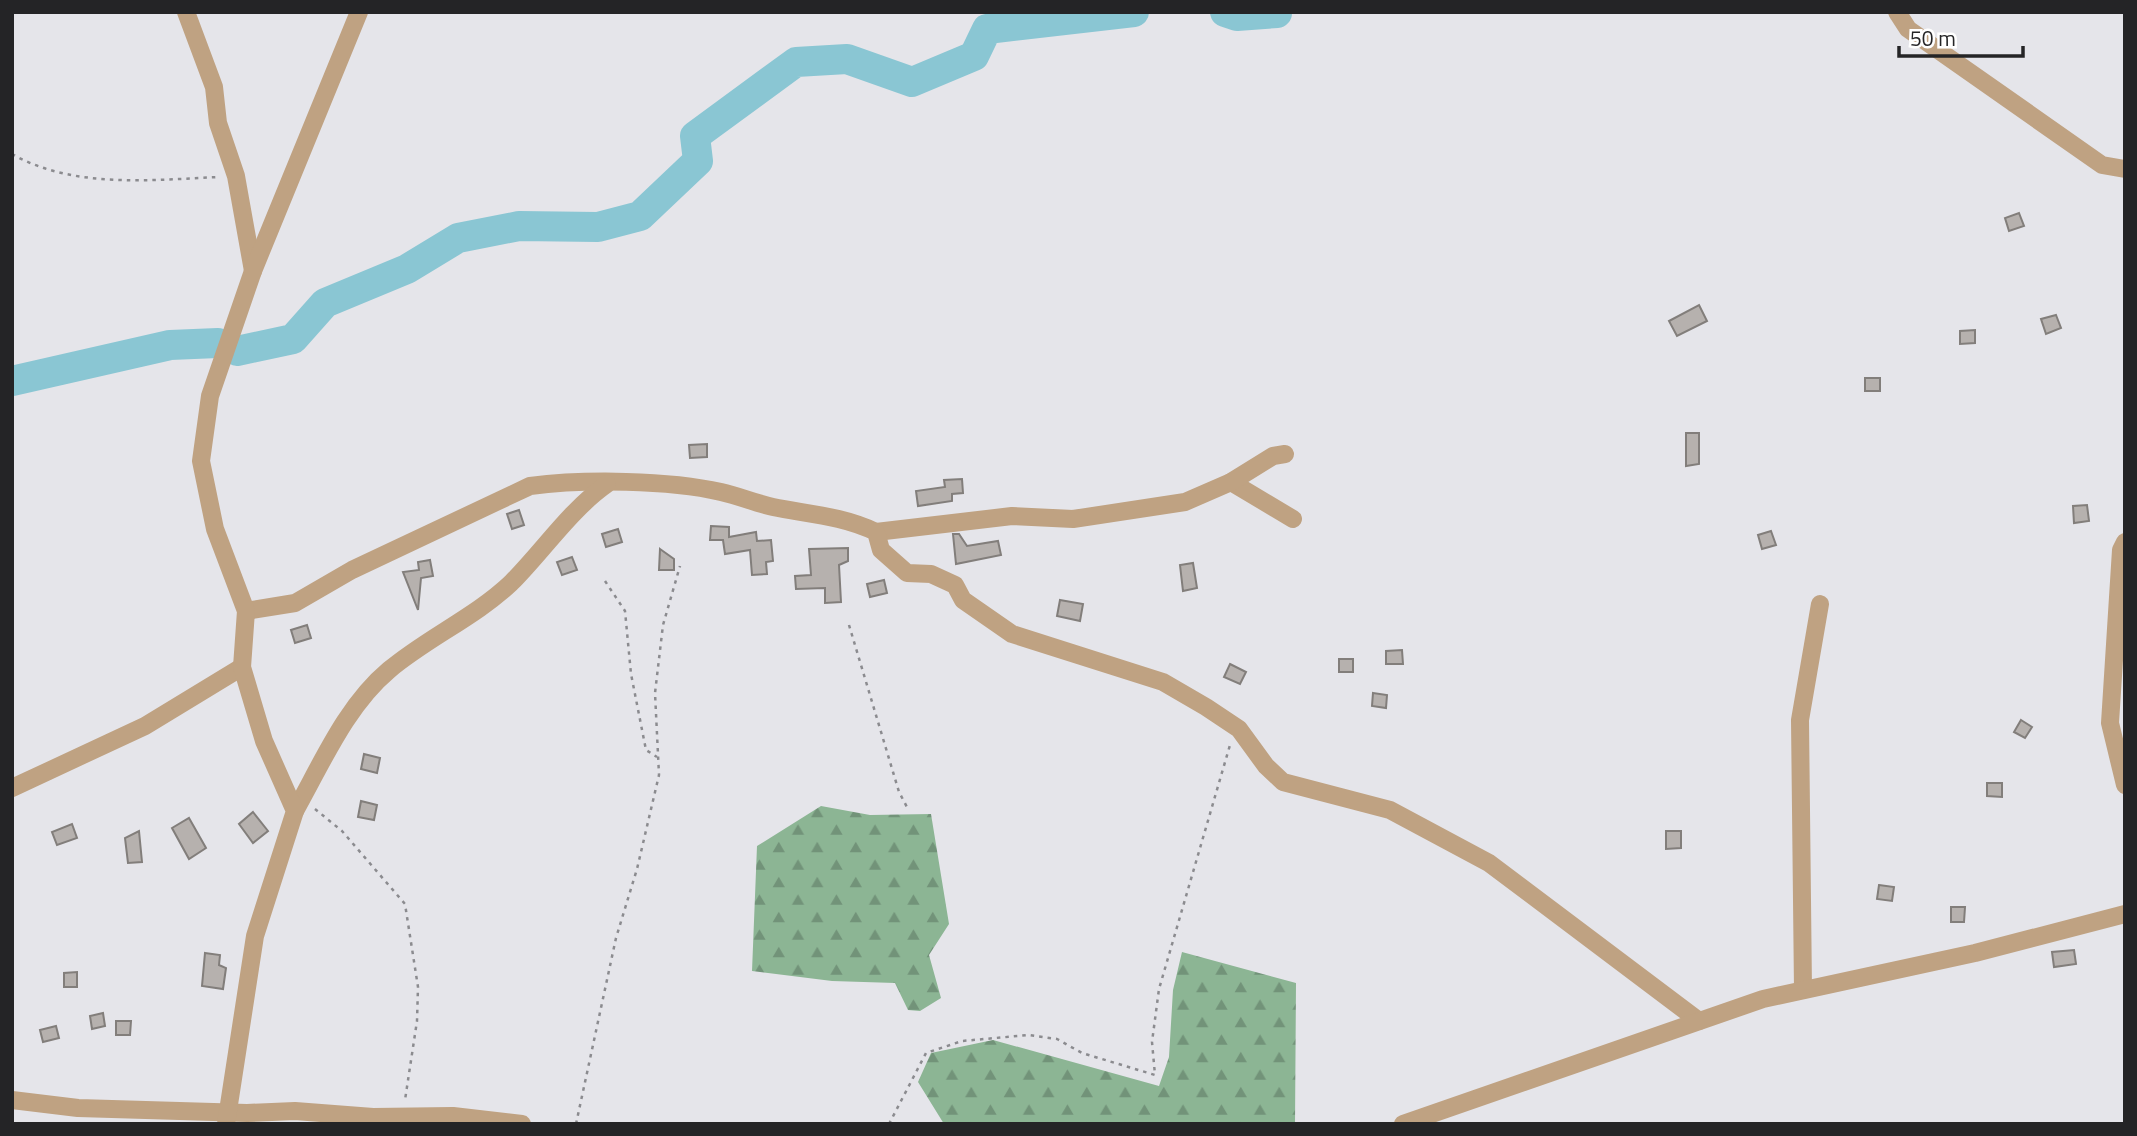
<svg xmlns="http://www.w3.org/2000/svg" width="2137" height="1136" viewBox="0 0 2137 1136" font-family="'Titillium Web',sans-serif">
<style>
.forest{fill:url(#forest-firs)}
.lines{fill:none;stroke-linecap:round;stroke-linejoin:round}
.river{stroke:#8ac6d3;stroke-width:30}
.building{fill:#b6b1ae;stroke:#827e7b;stroke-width:2}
.path{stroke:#8b8b8f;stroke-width:2.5;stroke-dasharray:3.5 5;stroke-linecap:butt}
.street{stroke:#bfa282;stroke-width:18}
</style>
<defs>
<pattern id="forest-firs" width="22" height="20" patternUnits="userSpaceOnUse" patternTransform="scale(1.75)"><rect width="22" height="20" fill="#8cb594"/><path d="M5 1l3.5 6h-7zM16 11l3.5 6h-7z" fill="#729379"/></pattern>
</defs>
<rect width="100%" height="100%" fill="#e5e5ea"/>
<g class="forest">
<polygon points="821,806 870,815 931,814 949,924 929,955 941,998 920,1011 908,1010 895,983 832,981 752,971 757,846"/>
<polygon points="1182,952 1296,983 1295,1124 944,1124 918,1082 931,1053 993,1040 1159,1086 1169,1057 1173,990"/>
</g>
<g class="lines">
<g class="river">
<polyline points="1225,12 1237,16 1277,13"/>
<polyline points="237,351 293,339 325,303 407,269 458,238 519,226 598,227 640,216 698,161 695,136 796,62 847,59 912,82 974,56 987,29 1134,12"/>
<polyline points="12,381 170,345 218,343"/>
</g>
</g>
<g class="building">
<polygon points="2019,213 2024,226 2009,231 2005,218"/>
<polygon points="1699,305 1707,321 1677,336 1669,321"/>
<polygon points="2056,315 2061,328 2046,334 2041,319"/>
<polygon points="1975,330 1975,343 1960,344 1960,331"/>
<rect x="1865" y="378" width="15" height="13"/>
<polygon points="1686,433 1699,433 1699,464 1686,466"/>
<polygon points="707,444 707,457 690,458 689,445"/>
<polygon points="962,479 963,493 952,494 952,501 918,506 916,491 945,487 944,480"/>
<polygon points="2087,505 2089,521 2074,523 2073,506"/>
<polygon points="519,510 524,525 512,529 507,514"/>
<polygon points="711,526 729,527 729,537 756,532 757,541 771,540 773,561 766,562 767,574 752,575 750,550 725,554 723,540 710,540"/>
<polygon points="618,529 622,542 606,547 602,534"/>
<polygon points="1771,531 1776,545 1762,549 1758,535"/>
<polygon points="953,534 959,534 967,546 998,541 1001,555 956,564"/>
<polygon points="848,548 848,561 839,565 841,602 825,603 825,588 796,589 795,576 811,575 809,549"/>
<polygon points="660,549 674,559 674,570 659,570"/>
<polygon points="572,557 577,570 562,575 557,562"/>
<polygon points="430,560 433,576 421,578 418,610 403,572 419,570 418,562"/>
<polygon points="1193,563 1197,588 1183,591 1180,565"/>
<polygon points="884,580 887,593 870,597 867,584"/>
<polygon points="1060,600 1083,604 1080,621 1057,616"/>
<polygon points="307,625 311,638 295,643 291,630"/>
<polygon points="1402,650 1403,664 1386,664 1386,651"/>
<rect x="1339" y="659" width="14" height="13"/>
<polygon points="1230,664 1246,672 1240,684 1224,677"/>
<polygon points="1373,693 1387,695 1386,708 1372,706"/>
<polygon points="2021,720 2032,727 2025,738 2014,732"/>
<polygon points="364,754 380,758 377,773 361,769"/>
<polygon points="1987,783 2002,783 2002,797 1987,796"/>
<polygon points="361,801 377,805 374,820 358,817"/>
<polygon points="253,812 268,831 253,843 239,824"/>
<polygon points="189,818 206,848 189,859 172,828"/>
<polygon points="72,824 77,838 57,845 52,832"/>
<polygon points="139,831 142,862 128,863 125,838"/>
<polygon points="1666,831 1681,831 1681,848 1666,849"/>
<polygon points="1879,885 1894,887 1892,901 1877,899"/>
<polygon points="1951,907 1965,907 1964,922 1951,922"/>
<polygon points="2074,950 2076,964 2054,967 2052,952"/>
<polygon points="205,953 220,955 219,965 226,968 223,989 202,986"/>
<polygon points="77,972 77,987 64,987 64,973"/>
<polygon points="103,1013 105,1026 92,1029 90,1016"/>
<polygon points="116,1021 131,1021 130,1035 116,1035"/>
<polygon points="56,1026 59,1038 43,1042 40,1030"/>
</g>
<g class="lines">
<g class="path">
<path d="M12 154C73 189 152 180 219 177"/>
<polyline points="605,581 625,611 631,674 646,750 657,757"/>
<polyline points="849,625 899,792 908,809"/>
<polyline points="315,809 342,831 405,904 418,987 417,1021 405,1100"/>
<polyline points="576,1124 616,938 637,869 659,775 655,693 663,625 680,566"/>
<polyline points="889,1124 926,1053 962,1041 1029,1035 1057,1039 1082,1053 1155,1075 1152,1042 1159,989 1230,745"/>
</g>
<g class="street">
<polyline points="186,12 214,87 218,123 236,176 253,271"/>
<polyline points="1897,12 1908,29 2102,165 2125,169"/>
<polyline points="1231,482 1293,519"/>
<polyline points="876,532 1012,516 1073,519 1185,502 1231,482 1273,456 1285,454"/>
<polyline points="2125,542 2121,550 2110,723 2125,785"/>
<path d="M246 611 295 603 352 570 530 486C584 479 669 480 721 492 739 496 755 503 773 507 808 514 843 516 876 532L881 550 907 573 931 574 955 585 963 600 1012 634 1163 682 1206 707 1239 729 1266 766 1283 782 1390 810 1489 863 1699 1021"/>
<polyline points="12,788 145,726 242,667"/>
<path d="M295 811C322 763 346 706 389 670 427 638 475 617 511 583 543 551 570 510 607 484"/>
<polyline points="1803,990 1800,720 1820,604"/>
<polyline points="12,1100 78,1108 247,1113 295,1111 373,1117 453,1116 522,1124"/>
<polyline points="226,1124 255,936 295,811 264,741 242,667 246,611 215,529 201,461 210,396 253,271 359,12"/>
<polyline points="1403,1124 1763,999 1975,953 2125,914"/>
</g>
</g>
<rect width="2137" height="1136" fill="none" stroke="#242426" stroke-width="28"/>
<path d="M1899 46v10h124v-10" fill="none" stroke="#242426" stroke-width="3.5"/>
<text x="1910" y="46" font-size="21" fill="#242426" stroke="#ffffff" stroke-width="5" paint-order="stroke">50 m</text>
</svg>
